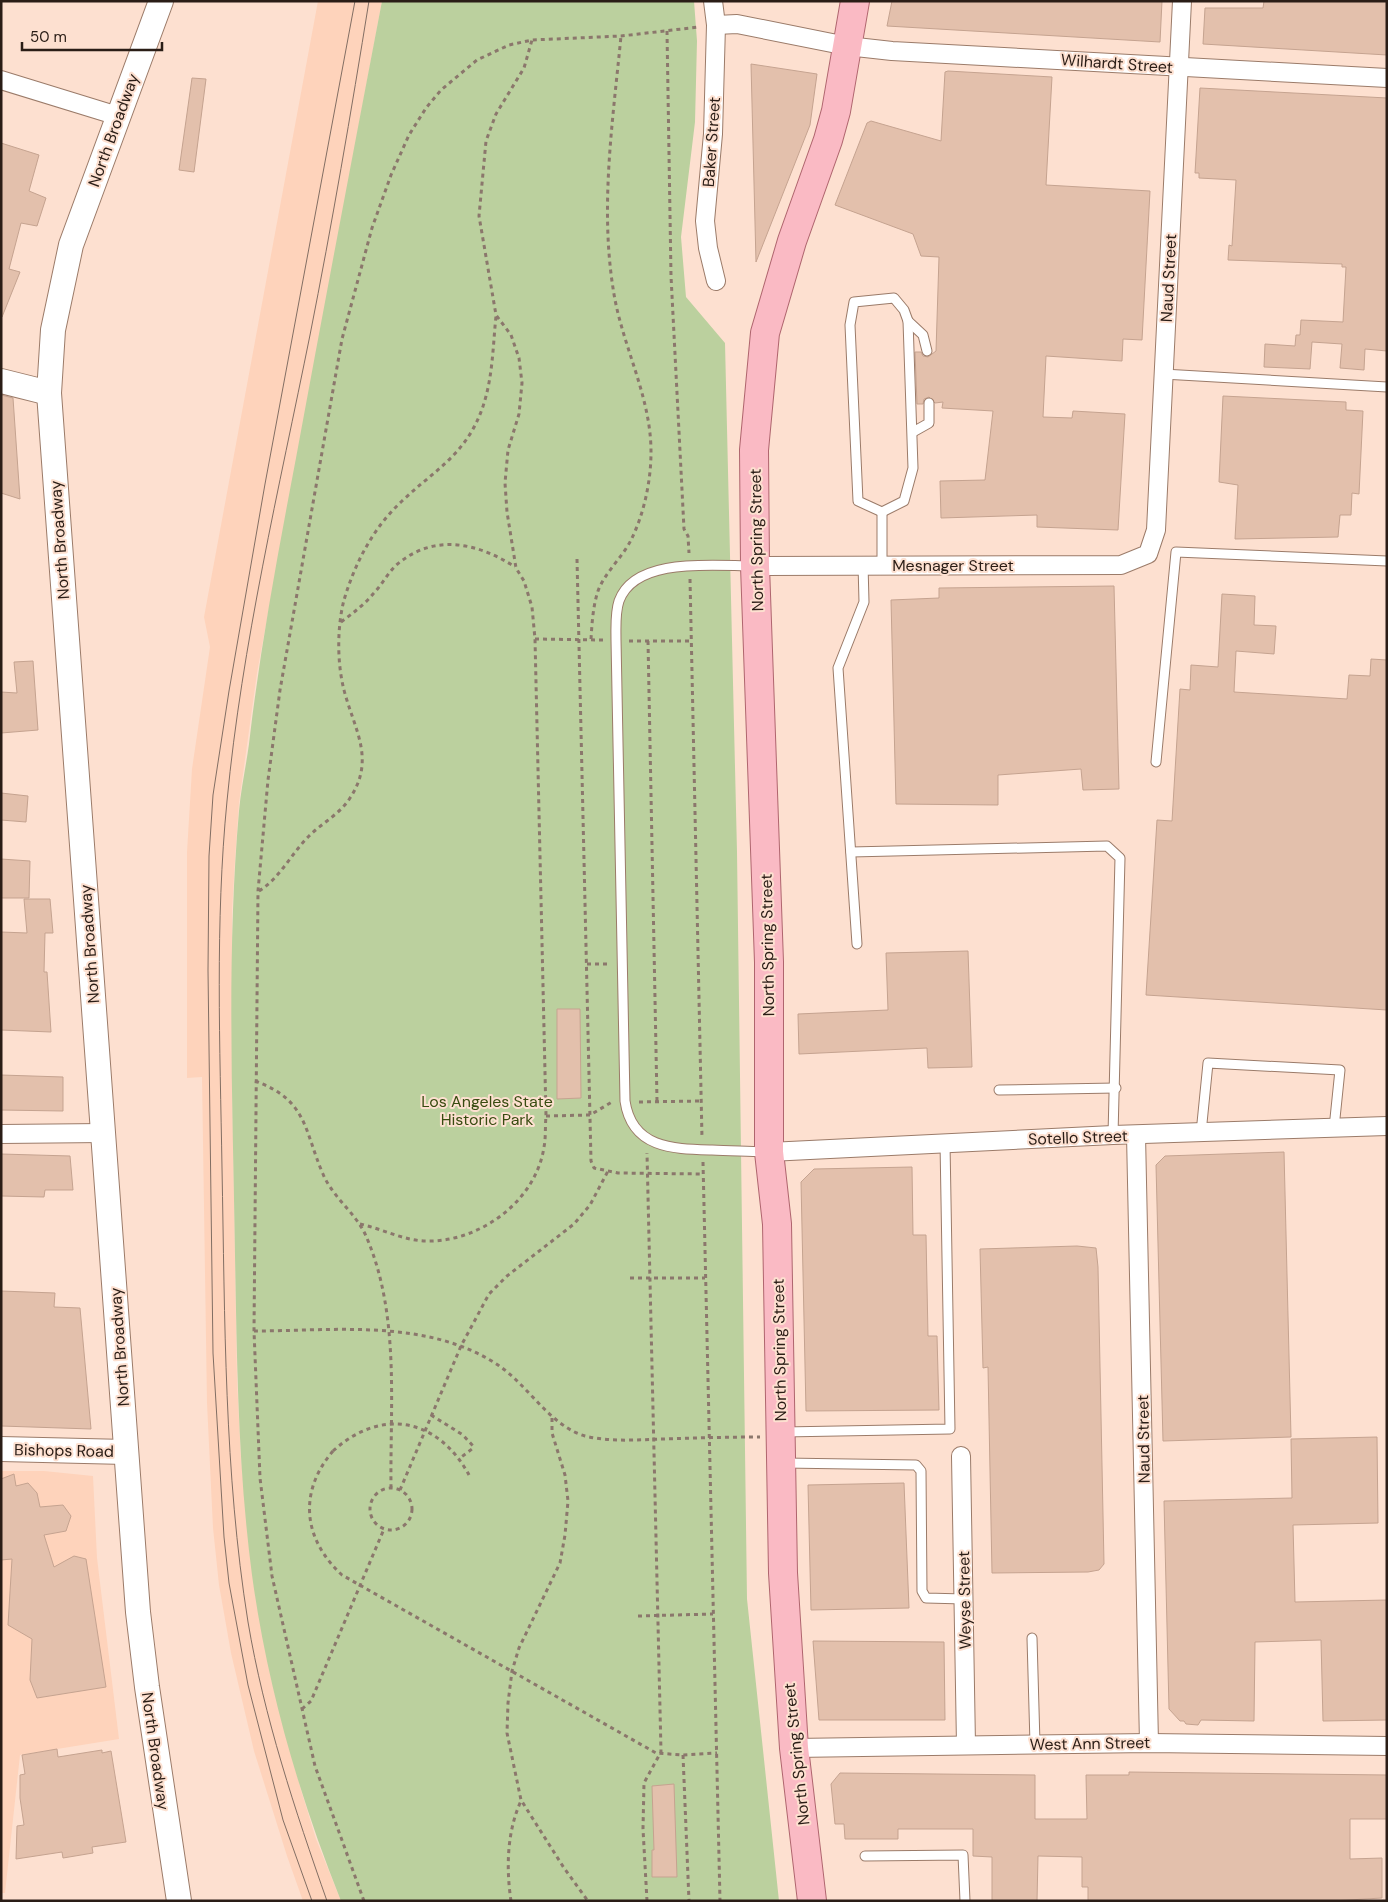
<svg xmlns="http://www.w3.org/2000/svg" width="1388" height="1902" viewBox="0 0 1388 1902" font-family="'DM Sans',sans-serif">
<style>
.built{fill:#fed3bb}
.green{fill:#bbd09e}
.building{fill:#e3c0ac;stroke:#c5a390}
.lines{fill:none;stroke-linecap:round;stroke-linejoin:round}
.lane-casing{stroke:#9b7b69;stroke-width:11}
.street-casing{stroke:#9b7b69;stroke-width:20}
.secondary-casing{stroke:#9b7b69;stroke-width:26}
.primary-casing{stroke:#af656e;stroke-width:30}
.path{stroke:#8b776c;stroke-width:3;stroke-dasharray:4 4;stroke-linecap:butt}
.lane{stroke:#fff;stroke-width:9}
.street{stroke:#fff;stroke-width:18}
.secondary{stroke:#fff;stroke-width:24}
.primary{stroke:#fabac4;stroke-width:28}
.tram{stroke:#826e63;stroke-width:1}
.path-bridge{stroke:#8b776c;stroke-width:3;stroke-dasharray:4 4;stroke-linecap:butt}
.labels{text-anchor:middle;stroke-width:4;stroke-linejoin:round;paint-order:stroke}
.street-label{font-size:16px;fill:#2a1d16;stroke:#fde0d0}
.park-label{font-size:16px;fill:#384b10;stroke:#fde0d0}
</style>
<rect width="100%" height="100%" fill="#fde0d0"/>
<g class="built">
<polygon points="318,1 382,1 257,673 239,803 235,860 232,912 232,1077 237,1380 241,1459 253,1577 272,1683 301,1790 316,1839 341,1901 303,1901 287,1856 254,1751 231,1653 219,1585 213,1528 207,1403 202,1077 187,1078 187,852 192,769 210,647 204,617"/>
<polygon points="1,1471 44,1471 93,1476 97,1558 119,1739 20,1755 5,1893 1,1893"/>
</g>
<path class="green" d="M382 1H694L697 41 695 122 681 237 686 297 725 343 737 852 747 1599 779 1901H341C299 1796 267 1686 252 1575 238 1469 237 1363 235 1256 233 1108 226 959 239 811 241 789 246 766 249 744 260 648 278 553 296 458 324 306 353 153 382 1Z"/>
<g class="building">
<polygon points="892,1 1162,1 1160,42 887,26"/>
<polygon points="1264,1 1387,1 1387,55 1203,44 1205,8 1263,8"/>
<polygon points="751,64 817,74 810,125 756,262"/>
<polygon points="948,71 1052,77 1046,185 1150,191 1142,340 1123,339 1122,361 1046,356 1043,417 1072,418 1073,411 1125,414 1118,530 1037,527 1037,515 941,518 940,481 985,480 993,411 942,408 943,402 935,403 929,397 924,399 923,404 917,404 915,352 921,352 923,356 928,357 936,351 939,257 921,256 913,234 835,205 867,123 871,121 941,141 945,72"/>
<polygon points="192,78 206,79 194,172 179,170"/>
<polygon points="1200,88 1387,98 1387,351 1365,349 1364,370 1340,368 1342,344 1312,342 1310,369 1264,367 1265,344 1295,346 1296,335 1300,335 1301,320 1343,322 1346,267 1342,267 1342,264 1228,260 1229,245 1232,246 1236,180 1199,178 1199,173 1195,173"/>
<polygon points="1,143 39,155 29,191 46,198 37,226 21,223 9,269 20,272 2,317"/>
<polygon points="1,395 13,398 20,499 1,493"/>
<polygon points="1223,396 1346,402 1346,410 1363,411 1359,494 1352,493 1351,515 1340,515 1338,537 1235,539 1238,485 1219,482"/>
<polygon points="1114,586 1119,789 1083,790 1081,769 998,775 998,805 896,804 891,600 939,598 939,588"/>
<polygon points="1222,594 1255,596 1254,625 1276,626 1274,654 1236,651 1234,692 1347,699 1349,675 1370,676 1371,659 1387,660 1387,1010 1146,995 1157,820 1172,821 1180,689 1190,690 1191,665 1218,667"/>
<polygon points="33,661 38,730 1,733 1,692 17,693 14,662"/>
<polygon points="1,793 28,796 26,822 1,820"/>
<polygon points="1,859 30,861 29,898 1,898"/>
<polygon points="24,899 50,899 53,933 45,933 44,972 47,972 51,1032 1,1030 1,932 27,933"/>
<polygon points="968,951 972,1067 928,1068 927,1048 799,1054 798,1014 888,1010 886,953"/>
<polygon points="557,1009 580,1009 581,1098 557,1099"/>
<polygon points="1,1075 63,1077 63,1111 1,1110"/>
<polygon points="1284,1152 1291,1437 1163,1441 1156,1165 1165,1156"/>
<polygon points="1,1154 70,1156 73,1190 45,1190 44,1197 1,1196"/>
<polygon points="912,1167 913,1235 926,1235 928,1336 937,1336 939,1410 806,1411 801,1182 814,1169"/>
<polygon points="1077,1246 1096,1248 1098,1267 1104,1564 1099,1570 1088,1572 992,1573 988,1367 983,1368 980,1249"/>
<polygon points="1,1291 55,1293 54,1307 80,1308 91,1429 1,1426"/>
<polygon points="1377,1437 1378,1523 1293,1525 1295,1602 1387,1600 1387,1720 1323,1721 1321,1640 1255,1642 1254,1721 1201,1720 1198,1725 1186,1724 1184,1721 1180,1721 1169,1709 1164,1501 1292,1498 1291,1439"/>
<polygon points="14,1474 16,1486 28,1483 37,1493 40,1507 63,1505 71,1516 66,1531 44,1535 54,1567 74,1556 86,1559 106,1687 37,1698 30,1680 32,1639 8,1625 12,1559 1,1560 1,1479"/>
<polygon points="904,1483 909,1608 811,1610 808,1485"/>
<polygon points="813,1641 944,1642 945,1720 819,1720"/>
<polygon points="57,1749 58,1757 102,1750 102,1753 111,1751 126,1842 92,1847 93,1853 63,1858 62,1852 16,1859 17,1826 24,1825 20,1798 20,1775 25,1774 22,1755"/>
<polygon points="1129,1772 1387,1775 1387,1819 1350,1819 1350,1859 1382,1858 1382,1898 1332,1901 1088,1901 1088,1887 1082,1887 1082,1857 1038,1856 1037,1901 992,1901 992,1857 973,1856 973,1829 898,1829 898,1839 845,1839 844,1824 835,1824 831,1784 840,1773 1035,1775 1035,1819 1087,1819 1086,1775 1129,1775"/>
<polygon points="674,1784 677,1877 652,1877 652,1850 654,1850 652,1786"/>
</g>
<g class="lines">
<defs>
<g id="lane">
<polygon points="894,298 904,310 908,321 913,468 904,501 882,512 858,501 850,325 854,302"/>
<polyline points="908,321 923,335 927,351"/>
<polyline points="1163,374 1387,387"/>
<polyline points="913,432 929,423 929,403"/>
<polyline points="882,512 882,564"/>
<path d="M753 566C715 566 635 556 619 601 615 613 616 627 616 640L625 1101C632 1149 674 1149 712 1150 730 1151 748 1151 766 1152"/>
<polyline points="1156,762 1176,552 1387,561"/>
<polyline points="851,852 1107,846 1120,858 1113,1135"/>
<polyline points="857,944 838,668 864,602 863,564"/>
<polyline points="999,1090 1116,1088"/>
<polyline points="1201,1133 1208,1063 1340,1070 1334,1128"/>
<polyline points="783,1432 950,1429 945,1143"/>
<polyline points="784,1463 916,1465 921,1471 922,1591 926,1598 964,1599"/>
<polyline points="1032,1638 1035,1744"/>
<polyline points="865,1856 963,1855 965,1901"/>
</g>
<g id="street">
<polyline points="713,1 716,25 713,134 705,221 708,248 716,281"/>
<polyline points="716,25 737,24 847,46 892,51 1387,78"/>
<polyline points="1,80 118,116"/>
<polyline points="755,566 1121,565 1148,554 1156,530 1182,1"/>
<polyline points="1,1134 104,1133"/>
<polyline points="1136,1135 1149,1743"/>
<polyline points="769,1152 1113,1135 1387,1126"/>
<polyline points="961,1456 966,1745"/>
<polyline points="794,1748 1149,1743 1387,1746"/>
</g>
<g id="secondary">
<polyline points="161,1 71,245 53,330 49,393 138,1612 147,1687 179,1901"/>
<polyline points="1,381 49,393"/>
<polyline points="1,1449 126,1452"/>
</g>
<polyline id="primary" points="812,1901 794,1748 783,1573 777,1224 769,1152 769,962 755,566 754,450 765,333 792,241 828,140 836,111 855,1"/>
</defs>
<use href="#lane" class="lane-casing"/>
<use href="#street" class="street-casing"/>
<use href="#secondary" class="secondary-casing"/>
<use href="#primary" class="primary-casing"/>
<g class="path">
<polyline points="667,31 671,276 684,529 688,536 689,553"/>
<polyline points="577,559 591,1161 594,1168 618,1173 703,1174"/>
<polyline points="690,579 702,1138"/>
<path d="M341 622C353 613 364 605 373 594 383 584 389 570 400 562 437 533 480 544 515 567"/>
<polyline points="535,639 603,640"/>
<path d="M591 639C592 623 593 606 598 591 605 572 622 558 631 540 644 514 651 481 651 452 651 395 621 344 613 288 600 205 613 119 621 36"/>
<polyline points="629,641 691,641"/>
<polyline points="648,641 657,1101"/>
<path d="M259 891C280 878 291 854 309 836 322 823 340 814 350 798 376 759 354 729 344 690 337 663 337 627 344 600 355 563 373 528 402 501 428 476 455 461 473 429 493 393 492 355 496 316"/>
<polyline points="587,964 609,964"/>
<path d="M255 1081C308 1100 304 1131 323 1174 333 1198 356 1213 366 1236 400 1314 390 1404 391 1487"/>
<polyline points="639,1102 700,1101"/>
<polyline points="546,1116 590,1115 612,1102"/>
<polyline points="703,1162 720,1901"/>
<path d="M360 1224C383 1229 404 1241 427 1241 480 1242 536 1201 544 1147 546 1137 545 1126 546 1116L535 639 532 607 524 581 516 568 507 512 505 483 508 450 519 414 522 383 519 358 511 335 496 315 479 216 486 141 496 114 524 68 532 40"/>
<polyline points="630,1278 705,1278"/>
<path d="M254 1331C334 1331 427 1318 498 1365 528 1385 550 1426 585 1436 610 1442 636 1440 661 1439 694 1438 727 1437 760 1437"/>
<polyline points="431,1415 463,1435 473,1446 472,1449 460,1458"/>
<polyline points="552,1418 552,1433 565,1475 568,1501 565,1535 560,1563 519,1648 512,1671 508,1703 507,1733 521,1800 564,1868 588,1901"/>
<path d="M333 1451C298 1492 303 1539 342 1575L656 1753 683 1755 717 1753"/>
<circle cx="391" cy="1509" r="21"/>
<polyline points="400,1490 461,1346 489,1294 507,1276 574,1224 590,1205 608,1171"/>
<polyline points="638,1616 713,1614"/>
<polyline points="302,1709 311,1701 384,1529"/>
<polyline points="683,1755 689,1901"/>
<polyline points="364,1901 315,1766 272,1576 260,1478 254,1331 258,891 268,780 280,690 342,339 372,228 391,175 409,135 426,108 441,90 477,60 509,45 532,40 621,36 699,27"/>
<path d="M511 1901C506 1868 507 1831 521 1801"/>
<polyline points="647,1901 643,1829 644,1783 661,1752 647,1153"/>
</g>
<use href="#lane" class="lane"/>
<use href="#street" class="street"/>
<use href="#secondary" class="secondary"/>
<use href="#primary" class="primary"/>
<g class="tram">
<polyline points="312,1901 283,1820 248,1685 229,1583 224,1537 213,1353 208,970 209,856 213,795 229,691 265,484 355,1"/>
<path d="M327 1901C295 1810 264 1717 248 1622 224 1472 225 1320 222 1168 220 1046 215 923 227 801 242 644 279 489 310 335 332 224 351 113 369 1"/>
</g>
<path class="path-bridge" d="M333 1451C381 1407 438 1418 469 1475"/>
</g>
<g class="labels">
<g class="street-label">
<text transform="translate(1117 63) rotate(4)" y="6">Wilhardt Street</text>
<text transform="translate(113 130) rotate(-70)" y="6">North Broadway</text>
<text transform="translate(711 142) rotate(-86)" y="6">Baker Street</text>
<text transform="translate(1168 278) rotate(-87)" y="6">Naud Street</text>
<text transform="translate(59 540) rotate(-94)" y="6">North Broadway</text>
<text transform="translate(756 540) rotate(-91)" y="6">North Spring Street</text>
<text x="953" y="571">Mesnager Street</text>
<text transform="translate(89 944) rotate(-94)" y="6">North Broadway</text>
<text transform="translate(767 945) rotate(-91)" y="6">North Spring Street</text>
<text transform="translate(1078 1137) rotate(-2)" y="6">Sotello Street</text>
<text transform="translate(119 1347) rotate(-94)" y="6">North Broadway</text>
<text transform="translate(779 1350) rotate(-91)" y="6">North Spring Street</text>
<text transform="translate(1143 1439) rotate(-91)" y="6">Naud Street</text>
<text transform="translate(64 1450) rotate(1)" y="6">Bishops Road</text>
<text transform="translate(964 1600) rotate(-91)" y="6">Weyse Street</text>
<text transform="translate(1090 1743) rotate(-1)" y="6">West Ann Street</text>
<text transform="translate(156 1751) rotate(82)" y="6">North Broadway</text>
<text transform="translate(796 1754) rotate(-96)" y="6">North Spring Street</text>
</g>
<g class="park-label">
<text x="487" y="1107">Los Angeles State<tspan x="487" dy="18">Historic Park</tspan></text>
</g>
</g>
<rect width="1388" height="1902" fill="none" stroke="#2a1d16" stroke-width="5"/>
<path d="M22 42v8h140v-8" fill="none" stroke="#2a1d16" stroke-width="2.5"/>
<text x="30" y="42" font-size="15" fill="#2a1d16" stroke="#fde0d0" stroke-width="4" paint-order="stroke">50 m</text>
</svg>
